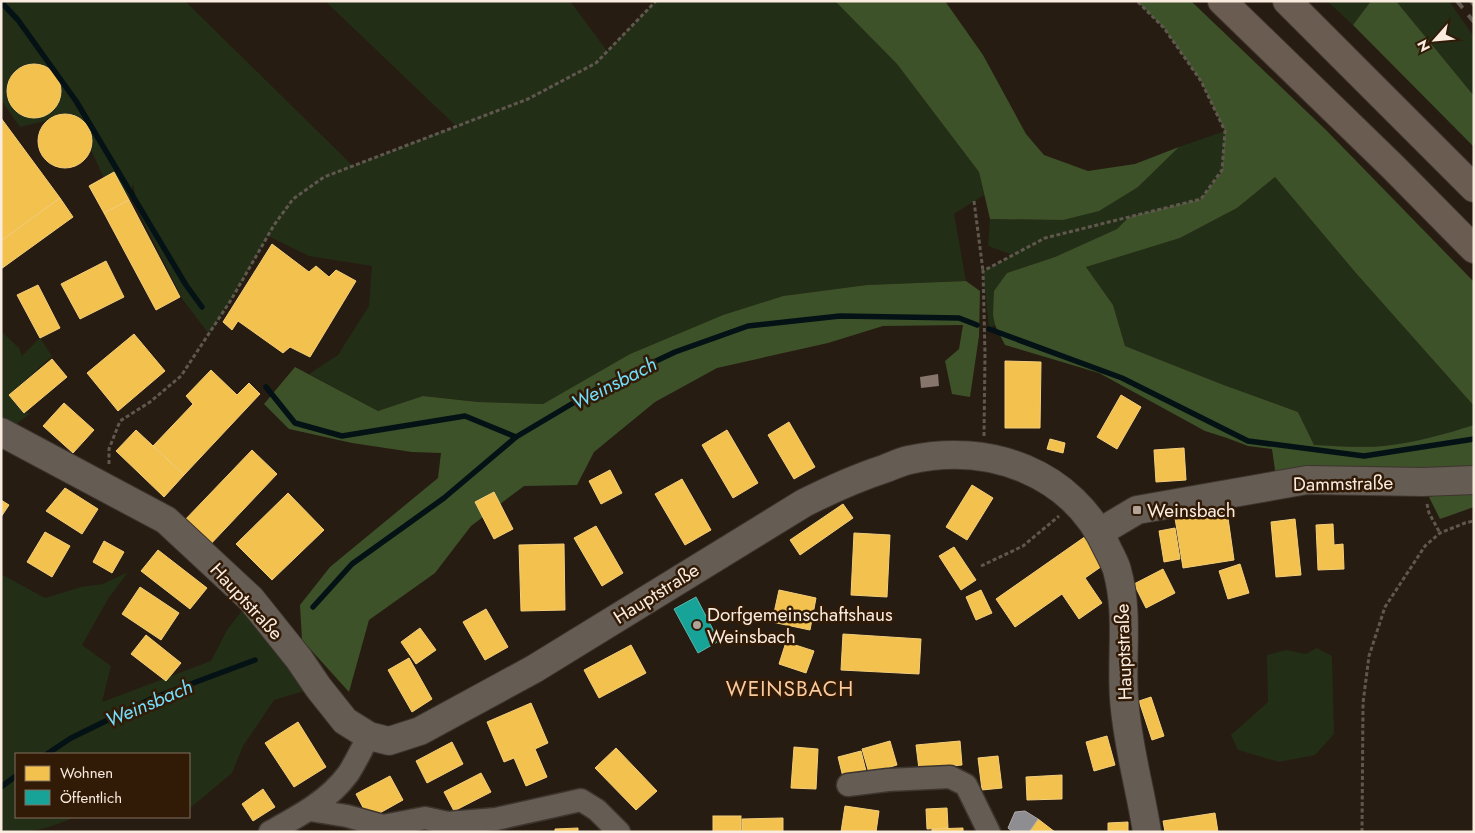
<svg xmlns="http://www.w3.org/2000/svg" width="1475" height="833" viewBox="0 0 1475 833" font-family="Jost,sans-serif">
<style>
.green{fill:#232e17}
.forest{fill:#3d5229}
.homes{fill:#f2c14e;stroke:#f5ce7a}
.public{fill:#17a398;stroke:#5bb9ae}
.industry{fill:#8d8d92;stroke:#aeaaa9}
.lines{fill:none;stroke-linecap:round;stroke-linejoin:round}
.stream{stroke:#041216;stroke-width:5.5}
.building{fill:#85756b}
.street-casing{stroke:#3e352e;stroke-width:25}
.secondary-casing{stroke:#3e352e;stroke-width:30}
.highway-casing{stroke:#3e352e;stroke-width:30}
.path{stroke:#60584f;stroke-width:3;stroke-dasharray:4 2.5;stroke-linecap:butt}
.street{stroke:#655c54;stroke-width:22}
.secondary{stroke:#655c54;stroke-width:28}
.highway{stroke:#6a5c51;stroke-width:28}
.rail{stroke:#635a52;stroke-width:4;stroke-dasharray:9 9;stroke-linecap:butt}
.poi-dot{fill:#b1a398;stroke:#311b07;stroke-width:2}
.labels{text-anchor:middle;stroke-width:5;stroke-linejoin:round;paint-order:stroke}
.street-label{font-size:19px;fill:#fbece0;stroke:#311b07}
.poi-label{font-size:19px;fill:#fbece0;stroke:#311b07;text-anchor:start}
.water-label{font-size:20px;font-style:italic;fill:#73defb;stroke:#311b07}
.quarter-label{font-size:21px;letter-spacing:1px;fill:#faca9d;stroke:#311b07}
</style>
<rect width="100%" height="100%" fill="#271c11"/>
<g class="green">
<polygon points="1,1 185,1 353,166 456,126 325,1 570,1 607,51 656,1 835,1 897,64 979,172 984,195 954,214 966,281 867,285 783,296 723,315 630,354 543,404 478,402 424,396 378,411 309,374 338,355 369,306 372,266 309,256 268,236 231,300 209,334 183,300 139,213 133,183 129,200 104,178 91,150 92,142 91,133 87,124 80,118 71,114 62,113 53,116 45,121 20,127 1,100"/>
<polygon points="1327,1 1371,1 1353,25"/>
<polygon points="1396,1 1449,1 1474,37 1474,96"/>
<polygon points="1225,131 1222,170 1201,199 1129,217 1117,229 1055,257 1007,273 993,315 995,325 989,329 983,271 1013,255 988,246 990,219 1063,220 1138,187 1179,147"/>
<path d="M1275 177 1355 272 1474 406V425C1447 434 1412 444 1384 446 1360 448 1337 446 1314 445L1298 412 1221 384 1125 346 1113 305 1086 267 1180 238 1237 208Z"/>
<polygon points="1,331 19,348 22,356 40,338 52,356 9,395 24,413 31,413 4,433 1,432"/>
<path d="M128 572 108 599 82 645 111 666 102 702 211 661 227 630 251 599 318 687 274 700 243 746 232 773 189 809V754H16V817H74C46 830 32 832 1 832V574L45 598 81 587 103 584Z"/>
<polygon points="1317,648 1332,656 1334,734 1315,755 1279,762 1238,750 1231,735 1268,702 1267,655 1286,650 1306,654"/>
</g>
<g class="forest">
<polygon points="835,1 945,1 983,55 1026,134 1044,155 1088,171 1135,164 1179,147 1138,187 1099,211 1063,220 990,219 979,172 897,64"/>
<path d="M1137 1H1191L1326 130 1474 282V406L1355 272 1275 177 1237 208 1180 238 1086 267 1113 305 1125 346 1221 384 1298 412 1314 445C1337 446 1361 448 1384 446 1413 443 1446 434 1474 425V469L1276 477 1272 449 1248 446 1227 438 1205 431 1099 373 1005 345 995 325 993 315 994 291 1007 273 1055 257 1117 229 1129 217 1201 199 1222 171 1225 131 1201 81 1164 28Z"/>
<polygon points="1371,1 1396,1 1474,96 1474,147 1353,25"/>
<polygon points="966,281 980,291 979,336 970,397 952,394 945,361 959,349 963,325 883,326 828,343 717,368 655,402 594,452 577,485 524,486 471,526 435,573 369,620 349,692 302,640 300,605 330,567 438,478 441,453 412,452 352,443 289,429 264,404 295,367 378,411 423,396 478,402 543,404 630,354 723,315 783,296 867,285"/>
<polygon points="1474,488 1474,507 1440,519 1429,497 1452,491"/>
</g>
<g class="homes">
<circle cx="34" cy="91" r="27"/>
<circle cx="65" cy="141" r="27"/>
<polygon points="1,118 60,198 1,241"/>
<polygon points="114,172 129,200 104,213 89,186"/>
<polygon points="60,198 73,217 1,269 1,241"/>
<polygon points="129,200 180,297 156,310 104,213"/>
<polygon points="272,244 309,272 316,266 329,277 336,270 356,281 310,357 290,347 283,353 238,321 232,330 223,322"/>
<polygon points="106,261 124,297 80,319 61,284"/>
<polygon points="38,285 60,328 40,338 17,295"/>
<polygon points="134,334 165,371 118,411 87,373"/>
<polygon points="52,359 67,377 24,413 9,395"/>
<polygon points="1005,361 1041,362 1040,428 1005,428"/>
<polygon points="211,370 237,395 249,383 260,394 184,475 153,446 193,404 186,396"/>
<polygon points="1121,395 1141,407 1117,449 1097,437"/>
<polygon points="64,403 94,430 73,453 43,426"/>
<polygon points="789,422 815,467 794,479 768,435"/>
<polygon points="136,430 184,475 164,497 116,451"/>
<polygon points="727,430 758,483 733,498 702,445"/>
<polygon points="1050,439 1065,443 1063,453 1047,449"/>
<polygon points="1184,448 1186,480 1156,482 1154,450"/>
<polygon points="252,450 277,474 207,548 182,523"/>
<polygon points="610,470 622,493 601,504 589,481"/>
<polygon points="682,479 711,530 685,545 655,494"/>
<polygon points="972,485 993,498 967,540 946,527"/>
<polygon points="65,488 98,509 82,534 46,511"/>
<polygon points="494,492 513,529 494,539 475,502"/>
<polygon points="288,493 324,530 272,580 236,544"/>
<polygon points="1,500 9,505 1,517"/>
<polygon points="843,504 853,518 800,555 790,540"/>
<polygon points="1227,511 1234,560 1183,568 1175,518"/>
<polygon points="1295,519 1301,575 1276,577 1271,522"/>
<polygon points="1333,524 1334,545 1343,544 1344,569 1318,570 1316,525"/>
<polygon points="596,526 623,573 602,586 574,538"/>
<polygon points="1175,528 1180,559 1164,562 1159,531"/>
<polygon points="45,532 70,546 52,577 27,562"/>
<polygon points="854,533 890,535 887,597 851,595"/>
<polygon points="1086,536 1105,564 1085,578 1102,603 1079,619 1062,594 1015,627 996,599"/>
<polygon points="104,541 124,552 112,573 93,562"/>
<polygon points="564,544 565,610 521,611 519,545"/>
<polygon points="954,547 976,580 961,590 939,556"/>
<polygon points="158,550 207,588 190,609 141,571"/>
<polygon points="1240,564 1249,593 1228,599 1219,571"/>
<polygon points="1163,569 1175,593 1146,608 1134,584"/>
<polygon points="140,587 179,613 161,640 122,614"/>
<polygon points="779,590 816,598 810,630 772,622"/>
<polygon points="981,590 992,613 976,620 966,597"/>
<polygon points="486,609 508,647 485,660 463,622"/>
<polygon points="420,628 436,650 416,664 401,642"/>
<polygon points="843,634 921,639 919,674 841,670"/>
<polygon points="146,635 181,663 166,681 131,654"/>
<polygon points="786,642 814,651 806,673 779,664"/>
<polygon points="631,645 646,673 599,698 584,670"/>
<polygon points="409,658 432,699 412,712 388,670"/>
<polygon points="1151,697 1164,736 1152,740 1139,701"/>
<polygon points="531,703 548,743 535,749 547,777 526,786 514,758 504,762 487,722"/>
<polygon points="298,722 326,767 294,787 265,743"/>
<polygon points="1107,736 1115,765 1094,771 1086,742"/>
<polygon points="890,741 897,765 869,773 862,749"/>
<polygon points="960,741 962,765 919,769 916,745"/>
<polygon points="452,742 463,764 427,783 416,761"/>
<polygon points="794,747 818,749 816,789 791,788"/>
<polygon points="616,748 657,791 636,810 595,768"/>
<polygon points="861,751 867,775 844,781 838,757"/>
<polygon points="998,756 1002,788 982,790 978,758"/>
<polygon points="481,773 491,792 454,811 444,792"/>
<polygon points="1062,775 1062,799 1027,800 1026,777"/>
<polygon points="390,776 403,800 369,819 356,794"/>
<polygon points="263,789 275,807 253,821 242,804"/>
<polygon points="845,806 879,811 876,832 841,832"/>
<polygon points="947,808 948,828 927,829 926,809"/>
<polygon points="1215,813 1218,832 1165,832 1163,821"/>
<rect x="713" y="816" width="28" height="16"/>
<polygon points="783,818 783,832 742,832 742,819"/>
<polygon points="1038,819 1055,832 1029,832"/>
<polygon points="1128,822 1128,832 1108,832 1108,823"/>
<polygon points="578,828 578,832 555,832 555,829"/>
<polygon points="963,828 963,832 932,832 932,829"/>
</g>
<polygon class="public" points="696,597 719,641 698,653 674,609"/>
<polygon class="industry" points="1025,811 1038,819 1029,832 1013,832 1008,828 1015,812"/>
<g class="lines">
<g class="stream">
<polyline points="1,2 18,20 76,101 186,285 202,307"/>
<polyline points="989,329 1122,378 1248,441 1364,456 1474,439"/>
<polyline points="266,387 295,423 342,436 465,416 516,437"/>
<polyline points="313,607 352,564 444,498 516,437 595,390 675,352 748,326 840,316 959,318 977,325"/>
<polyline points="47,754 71,738 153,698 255,660"/>
<polyline points="1,787 16,776"/>
</g>
</g>
<polygon class="building" points="938,374 939,386 921,388 920,377"/>
<g class="lines">
<defs>
<g id="street">
<polyline points="848,785 888,780 950,777 966,785 989,832"/>
<polyline points="310,810 347,816 383,826 425,818 448,823 496,819 581,800 597,810 619,832"/>
<path d="M270 832C299 816 328 801 348 774 356 762 362 748 369 736"/>
</g>
<g id="secondary">
<path d="M1 432 166 520 251 599 299 659 318 687 345 721 369 736 389 741 420 731 534 669 804 503C830 490 856 478 884 469 892 466 900 462 909 460 989 442 1073 472 1108 550 1111 556 1115 563 1117 570 1129 613 1121 655 1124 698 1127 744 1140 787 1147 832"/>
<polyline points="1100,532 1137,510 1307,480 1423,482 1474,480"/>
</g>
<g id="highway">
<polyline points="1222,1 1393,167 1474,249"/>
<polyline points="1287,1 1474,188"/>
</g>
</defs>
<use href="#street" class="street-casing"/>
<use href="#secondary" class="secondary-casing"/>
<use href="#highway" class="highway-casing"/>
<g class="path">
<polyline points="974,201 983,271"/>
<polyline points="984,436 985,354 983,271 1045,238 1201,199 1222,170 1225,131 1201,81 1164,28 1137,1"/>
<polyline points="109,464 109,449 120,421 150,402 181,376 231,300 274,225 293,199 324,177 528,99 596,63 656,1"/>
<polyline points="1427,504 1429,513 1440,533"/>
<polyline points="981,566 1023,546 1059,516"/>
<polyline points="1362,832 1363,703 1369,656 1385,607 1425,546 1440,533 1465,523 1474,521"/>
</g>
<use href="#street" class="street"/>
<use href="#secondary" class="secondary"/>
<use href="#highway" class="highway"/>
<g class="rail">
<polyline points="1457,1 1474,22"/>
<polyline points="1471,1 1474,5"/>
</g>
</g>
<g class="poi-dot">
<rect x="1132" y="505" width="10" height="10" rx="2.5"/>
<circle cx="697" cy="625" r="5"/>
</g>
<g class="labels">
<g class="street-label">
<text transform="translate(1343 483) rotate(-1)" y="7">Dammstraße</text>
<text transform="translate(656 593) rotate(-32)" y="7">Hauptstraße</text>
<text transform="translate(247 601) rotate(47)" y="7">Hauptstraße</text>
<text transform="translate(1123 652) rotate(-92)" y="7">Hauptstraße</text>
</g>
<g class="poi-label">
<text x="1147" y="517">Weinsbach</text>
<text x="707" y="621">Dorfgemeinschaftshaus<tspan x="707" dy="22">Weinsbach</tspan></text>
</g>
<g class="water-label">
<text transform="translate(614 383) rotate(-27)" y="7">Weinsbach</text>
<text transform="translate(149 703) rotate(-23)" y="7">Weinsbach</text>
</g>
<g class="quarter-label">
<text x="790" y="696">WEINSBACH</text>
</g>
</g>
<rect width="1475" height="833" fill="none" stroke="#fbece0" stroke-width="5"/>
<rect x="15" y="753" width="175" height="65" fill="#311b07" stroke="#826f5e"/>
<rect x="25" y="766" width="25" height="15" fill="#f2c14e" stroke="#826f5e"/>
<text x="60" y="778" font-size="15" fill="#fbece0">Wohnen</text>
<rect x="25" y="790" width="25" height="15" fill="#17a398" stroke="#826f5e"/>
<text x="60" y="803" font-size="15" fill="#fbece0">Öffentlich</text>
<g transform="translate(1435 40) rotate(243)" stroke="#311b07" stroke-width="4" paint-order="stroke">
<path d="M0-4L9 19L0 12L-9 19Z" fill="#fbece0"/>
<text y="-8" font-size="14" font-weight="bold" text-anchor="middle" fill="#fbece0">N</text>
</g>
</svg>
